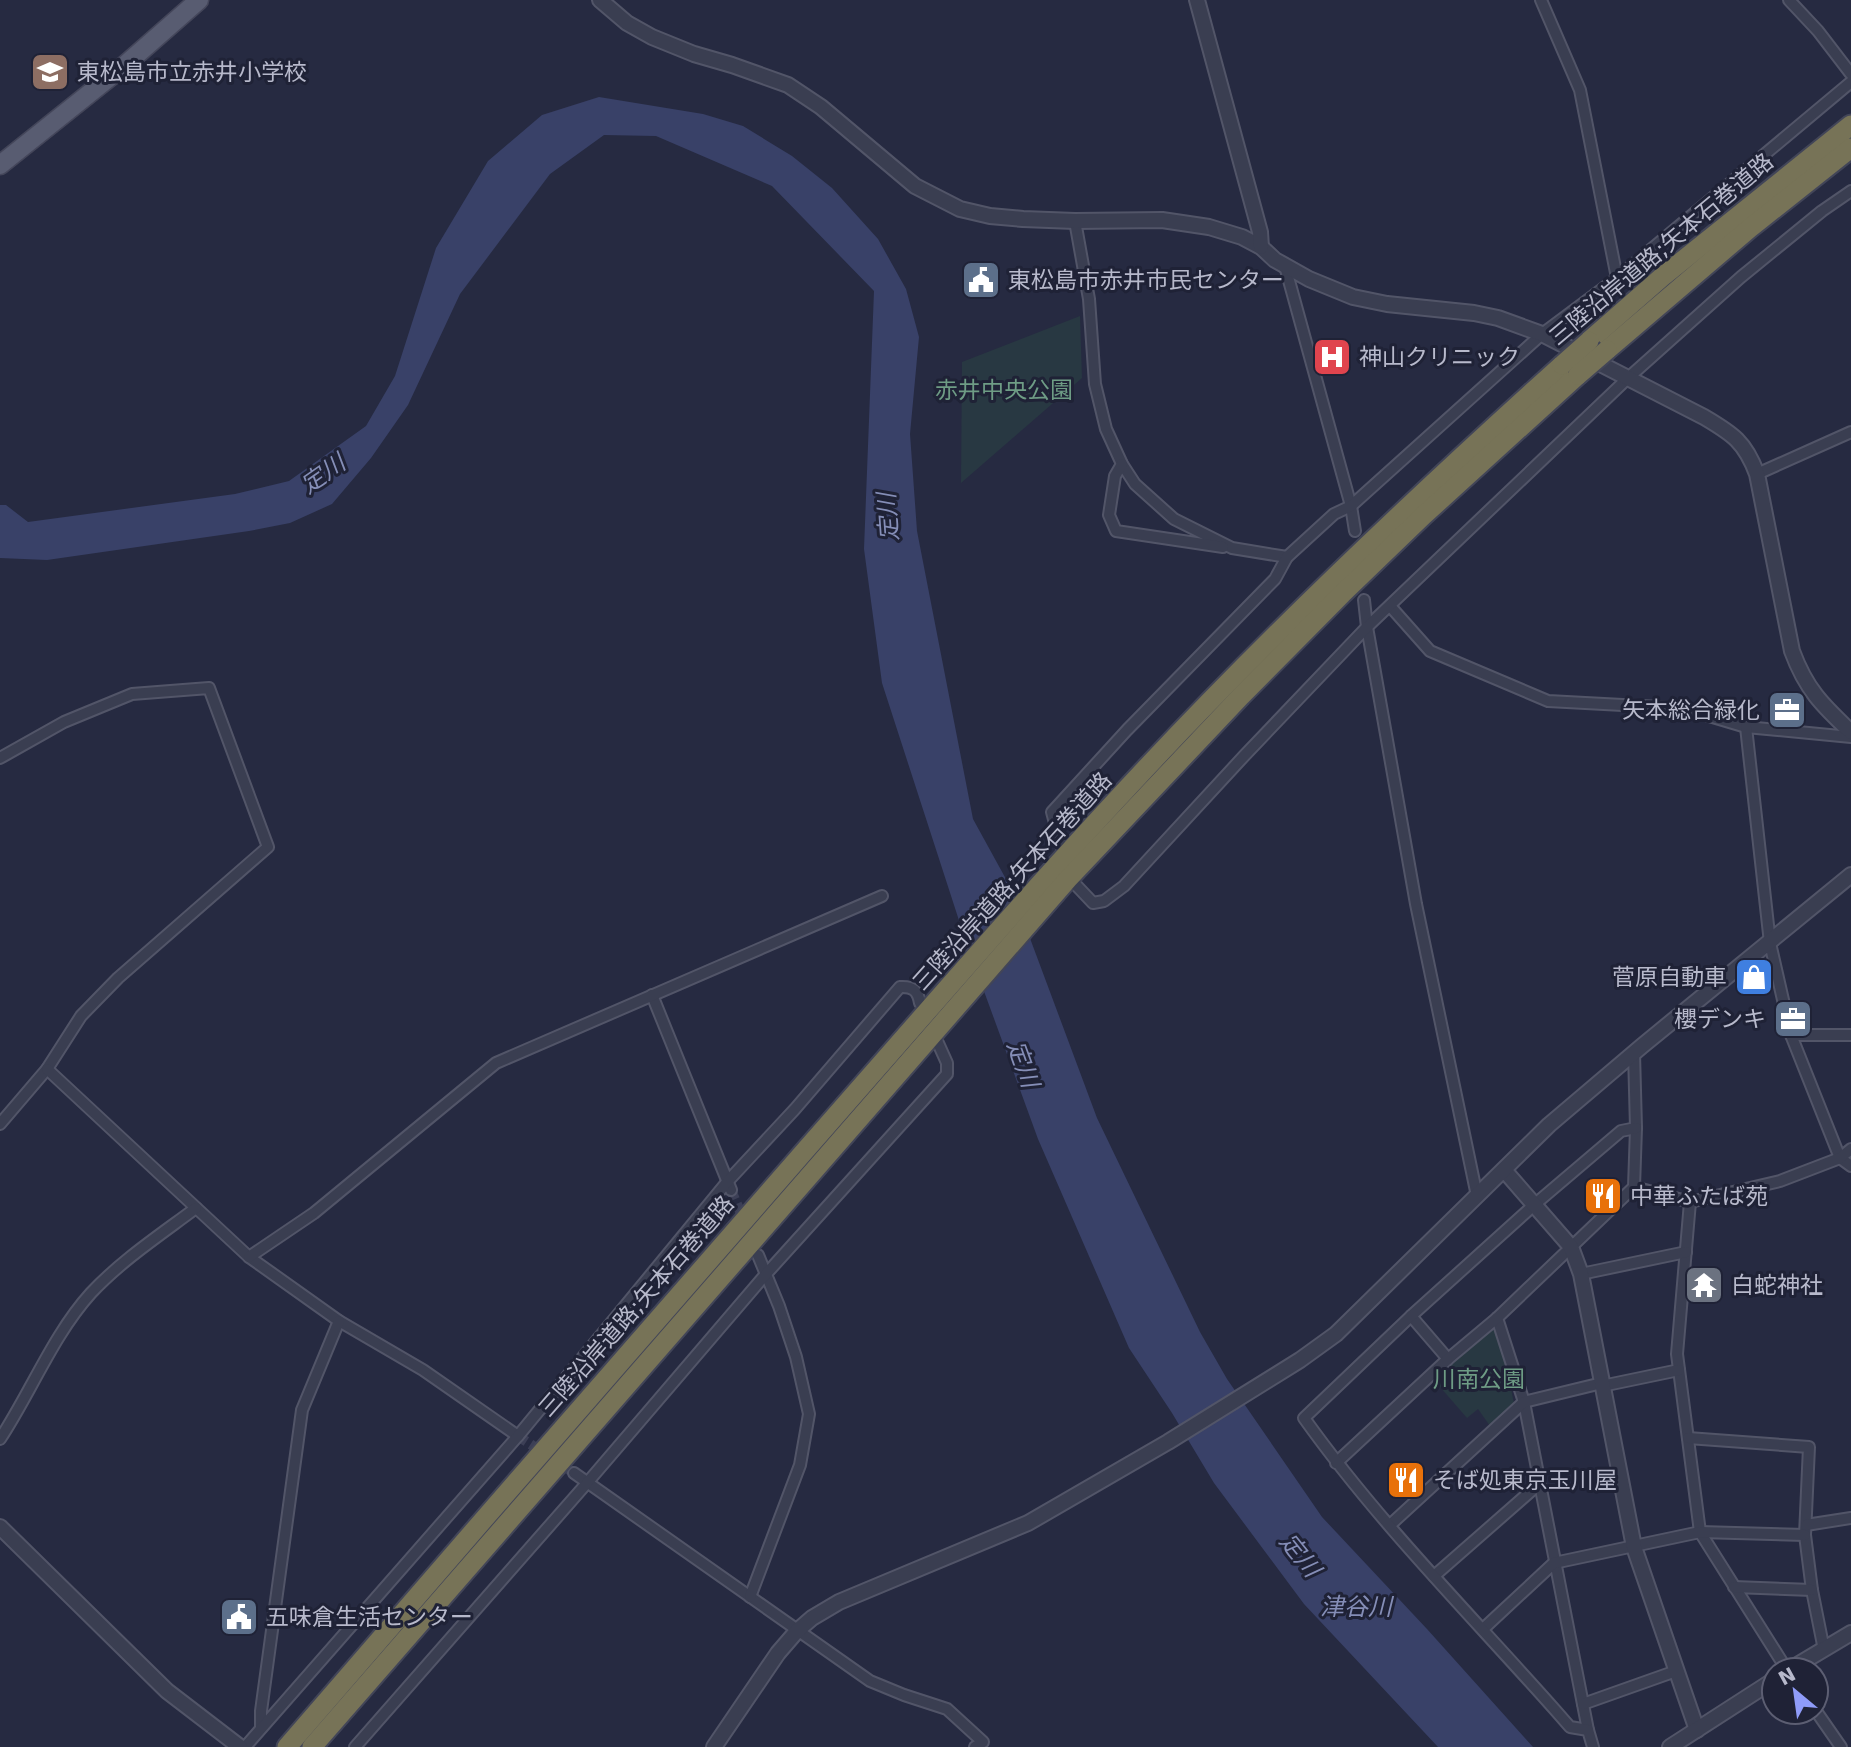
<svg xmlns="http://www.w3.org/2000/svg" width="1851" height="1747" viewBox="0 0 1851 1747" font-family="'DejaVu Sans','Noto Sans JP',sans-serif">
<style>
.green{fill:#283842}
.water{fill:#394168}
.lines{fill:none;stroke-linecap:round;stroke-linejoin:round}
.minor-tunnel{stroke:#3c3f56;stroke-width:10;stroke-dasharray:10 5;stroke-linecap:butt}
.minor-casing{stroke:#525568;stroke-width:14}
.tertiary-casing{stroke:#525568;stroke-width:18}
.primary-casing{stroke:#44465a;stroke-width:21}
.motorway-casing{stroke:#424558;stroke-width:23}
.minor{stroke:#3a3e51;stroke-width:10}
.tertiary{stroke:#3a3e51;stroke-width:14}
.primary{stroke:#585c71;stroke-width:18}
.motorway{stroke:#777357;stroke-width:19}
.motorway-bridge-casing{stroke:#424558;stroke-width:23;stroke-linecap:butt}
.motorway-bridge{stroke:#777357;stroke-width:19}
.labels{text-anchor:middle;stroke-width:6;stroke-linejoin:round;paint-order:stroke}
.poi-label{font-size:23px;fill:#b7b9cb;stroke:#1f2236;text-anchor:start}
.street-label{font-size:23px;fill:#b7b9cb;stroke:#1f2236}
.park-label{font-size:23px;fill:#6e9c85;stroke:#1f2236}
.water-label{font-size:24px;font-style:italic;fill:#858eb7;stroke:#1f2236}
</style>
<rect width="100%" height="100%" fill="#262a41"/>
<g class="green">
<polygon points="1080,316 1082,378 961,483 962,362"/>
<polygon points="1497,1324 1514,1403 1490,1426 1478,1409 1467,1418 1434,1380"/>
</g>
<polygon class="water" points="599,97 703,114 743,126 792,156 832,188 878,239 906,289 919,337 910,434 917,531 973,819 1012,890 1097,1118 1200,1332 1227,1379 1322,1517 1427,1629 1533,1747 1438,1747 1304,1604 1214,1483 1172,1413 1129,1348 1038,1139 966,942 882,683 864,549 874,291 772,186 656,136 604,135 550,174 460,294 408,405 371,458 332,504 290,523 249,531 47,560 0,558 0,505 6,505 28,522 235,494 289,481 366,426 395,376 436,248 488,161 542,115"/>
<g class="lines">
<g class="minor-tunnel">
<polyline points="731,1190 745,1223"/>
<polyline points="518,1436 574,1473"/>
</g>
<defs>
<g id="minor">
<polyline points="1541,0 1580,90 1617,278"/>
<polyline points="1789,0 1818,31 1851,74"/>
<polyline points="1075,221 1089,299 1095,384 1106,429 1122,464 1135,484 1174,519 1232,548 1287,557"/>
<polyline points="1285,266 1351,506 1355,531"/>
<polyline points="1122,464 1115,476 1109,515 1116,531 1223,547"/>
<polyline points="1757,474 1851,432"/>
<polyline points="1364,600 1367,627 1416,904 1477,1196"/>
<polyline points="1390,606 1430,651 1548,701 1660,707 1689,710 1746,727 1851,737"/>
<polyline points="1746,727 1770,943 1791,1035 1840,1158 1851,1166"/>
<polyline points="0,758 64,722 132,694 209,688 268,847 118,978 81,1016 47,1069 0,1124"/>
<polyline points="1061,846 1052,812 1127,730 1275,579 1287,557 1334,514 1351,506 1542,334 1617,278 1851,82"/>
<polyline points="1075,884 1093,903 1104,901 1124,886 1244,756 1367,627 1628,378 1741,277 1822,211 1851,191"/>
<polyline points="652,995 731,1190"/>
<polyline points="1791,1035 1851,1035"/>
<polyline points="47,1069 249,1257 339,1321 423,1370 518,1436"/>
<polyline points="1634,1187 1690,1202 1780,1181 1840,1158 1851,1149"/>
<polyline points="1690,1202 1677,1354 1700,1532 1787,1670"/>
<polyline points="249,1257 314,1213 496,1063 882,896"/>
<polyline points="1581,1274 1686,1252"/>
<polyline points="1411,1316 1448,1359"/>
<polyline points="1497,1318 1524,1402 1588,1730"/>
<polyline points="1602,1386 1679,1370"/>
<polyline points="1688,1438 1809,1447 1805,1535 1812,1590 1824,1650"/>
<path d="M0 1439C31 1392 53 1335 91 1293 122 1260 160 1235 196 1208"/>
<polyline points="1336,1463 1448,1359 1497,1318 1634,1187 1636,1128 1634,1053"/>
<polyline points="574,1473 870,1681 904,1695 947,1709 983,1742 975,1747"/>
<polyline points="1390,1525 1524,1402 1602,1383"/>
<polyline points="1806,1525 1851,1518"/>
<polyline points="1434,1576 1539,1484"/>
<polyline points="1734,1587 1812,1590"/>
<polyline points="750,1597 800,1465 809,1414 796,1357 779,1306 758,1255"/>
<polyline points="1483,1629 1554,1563 1700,1532 1805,1535"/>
<polyline points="1583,1704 1676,1671"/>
<polyline points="1816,1711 1841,1747"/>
<polyline points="261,1728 261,1711 302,1410 339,1321"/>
<path d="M245 1747 518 1436 728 1181 795 1109 900 987C913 986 918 991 920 1003"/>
<polyline points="355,1747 587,1483 766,1274 947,1074 947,1063 938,1043"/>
<path d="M1593 1747 1588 1730 1570 1727 1556 1711C1471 1615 1379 1523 1304 1418L1411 1316 1534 1205 1621 1131 1636 1128"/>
</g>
<g id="tertiary">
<path d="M600 0 627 23 652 37 694 54 732 65 788 85 821 107 915 186 960 209 990 216 1023 219 1075 221 1162 220 1209 227 1242 237 1261 247 1275 260 1309 279 1353 297 1387 304 1474 313 1498 318 1542 334 1704 417C1733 434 1745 442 1757 474L1792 651C1806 689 1822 705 1851 732"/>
<polyline points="1197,0 1260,232 1261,247"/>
<polyline points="1504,1170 1571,1247 1581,1274 1634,1547 1697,1730"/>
<polyline points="0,1527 167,1691 240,1747"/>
<polyline points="1789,1670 1851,1633"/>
<polyline points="714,1747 778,1653 797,1631 812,1618 839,1602 1028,1523 1168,1442 1300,1360 1336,1334 1549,1125 1642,1046 1851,875"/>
<polyline points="1670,1747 1774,1680"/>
</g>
<polyline id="primary" points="0,165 125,65 199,0"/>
<g id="motorway">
<polyline points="1589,341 1662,277 1851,125"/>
<polyline points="1607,350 1750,228 1851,148"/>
<path d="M287 1747C456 1551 625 1356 796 1161 912 1029 1027 895 1148 766 1279 626 1419 494 1562 365"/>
<polyline points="312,1747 1068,879 1241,696 1342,594 1424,515 1578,375"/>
</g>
</defs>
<use href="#minor" class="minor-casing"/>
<use href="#tertiary" class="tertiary-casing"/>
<use href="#primary" class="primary-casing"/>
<use href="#motorway" class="motorway-casing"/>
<use href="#minor" class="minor"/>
<use href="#tertiary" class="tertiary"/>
<use href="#primary" class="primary"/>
<use href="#motorway" class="motorway"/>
<defs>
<g id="motorway-bridge">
<polyline points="1562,365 1589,341"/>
<polyline points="1578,375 1607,350"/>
</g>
</defs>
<use href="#motorway-bridge" class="motorway-bridge-casing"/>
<use href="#motorway-bridge" class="motorway-bridge"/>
</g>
<defs>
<symbol id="school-square" viewBox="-11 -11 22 22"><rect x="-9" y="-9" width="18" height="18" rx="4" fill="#8d6e63" stroke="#1f2236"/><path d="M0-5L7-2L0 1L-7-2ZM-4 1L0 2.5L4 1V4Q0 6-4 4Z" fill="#fff"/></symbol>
<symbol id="civic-square" viewBox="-11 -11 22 22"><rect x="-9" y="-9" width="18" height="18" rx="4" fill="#5c6f8a" stroke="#1f2236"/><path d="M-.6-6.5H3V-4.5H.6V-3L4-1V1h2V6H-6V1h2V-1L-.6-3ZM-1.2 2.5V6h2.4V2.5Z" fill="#fff"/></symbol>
<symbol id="hospital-square" viewBox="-11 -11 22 22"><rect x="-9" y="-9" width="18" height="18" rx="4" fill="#e0444e" stroke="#1f2236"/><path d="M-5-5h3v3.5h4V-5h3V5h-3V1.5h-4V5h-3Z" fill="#fff"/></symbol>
<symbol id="office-square" viewBox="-11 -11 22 22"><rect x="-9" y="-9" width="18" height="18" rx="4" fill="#5c6f8a" stroke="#1f2236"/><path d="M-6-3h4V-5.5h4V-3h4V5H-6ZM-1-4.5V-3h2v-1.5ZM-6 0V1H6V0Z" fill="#fff"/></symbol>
<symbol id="shop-square" viewBox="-11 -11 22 22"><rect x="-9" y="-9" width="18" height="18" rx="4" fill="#3f7fe0" stroke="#1f2236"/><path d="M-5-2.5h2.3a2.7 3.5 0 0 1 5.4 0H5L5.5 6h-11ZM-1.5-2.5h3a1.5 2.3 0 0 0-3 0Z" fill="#fff"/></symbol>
<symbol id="restaurant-square" viewBox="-11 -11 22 22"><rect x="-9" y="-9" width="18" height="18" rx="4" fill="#e8710a" stroke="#1f2236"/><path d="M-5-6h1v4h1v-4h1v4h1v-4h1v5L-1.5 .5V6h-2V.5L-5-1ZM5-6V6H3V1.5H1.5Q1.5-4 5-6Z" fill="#fff"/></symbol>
<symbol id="temple-square" viewBox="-11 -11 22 22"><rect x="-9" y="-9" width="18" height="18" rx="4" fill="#6b7280" stroke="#1f2236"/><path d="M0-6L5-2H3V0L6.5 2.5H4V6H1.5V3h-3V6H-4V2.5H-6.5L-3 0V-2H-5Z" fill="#fff"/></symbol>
</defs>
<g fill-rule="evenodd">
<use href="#school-square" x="28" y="50" width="44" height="44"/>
<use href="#civic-square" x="959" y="258" width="44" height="44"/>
<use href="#hospital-square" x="1310" y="335" width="44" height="44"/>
<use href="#office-square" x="1765" y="688" width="44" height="44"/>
<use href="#shop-square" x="1732" y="955" width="44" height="44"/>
<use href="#office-square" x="1771" y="997" width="44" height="44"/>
<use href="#restaurant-square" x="1581" y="1174" width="44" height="44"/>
<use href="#temple-square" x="1682" y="1263" width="44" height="44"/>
<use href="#restaurant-square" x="1384" y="1458" width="44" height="44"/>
<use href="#civic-square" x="217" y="1595" width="44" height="44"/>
</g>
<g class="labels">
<g class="poi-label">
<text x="77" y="80">東松島市立赤井小学校</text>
<text x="1008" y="288">東松島市赤井市民センター</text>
<text x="1359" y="365">神山クリニック</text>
<text x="1760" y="718" text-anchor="end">矢本総合緑化</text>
<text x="1727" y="985" text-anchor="end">菅原自動車</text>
<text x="1766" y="1027" text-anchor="end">櫻デンキ</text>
<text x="1630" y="1204">中華ふたば苑</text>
<text x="1731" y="1293">白蛇神社</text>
<text x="1433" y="1488">そば処東京玉川屋</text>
<text x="266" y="1625">五味倉生活センター</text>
</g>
<g class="street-label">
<text transform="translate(1661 249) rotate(-40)" y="8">三陸沿岸道路;矢本石巻道路</text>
<text transform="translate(1012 881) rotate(-48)" y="8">三陸沿岸道路;矢本石巻道路</text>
<text transform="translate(636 1306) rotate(-49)" y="8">三陸沿岸道路;矢本石巻道路</text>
</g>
<g class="park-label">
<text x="1004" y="398">赤井中央公園</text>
<text x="1479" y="1387">川南公園</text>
</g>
<g class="water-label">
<text transform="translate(323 474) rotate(-35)" y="8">定川</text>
<text transform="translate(888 517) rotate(-94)" y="8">定川</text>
<text transform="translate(1023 1064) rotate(70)" y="8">定川</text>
<text transform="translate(1300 1555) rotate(51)" y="8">定川</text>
<text x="1356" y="1615">津谷川</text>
</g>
</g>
<g transform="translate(1795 1691) rotate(331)"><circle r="33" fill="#1f2236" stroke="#5c5e72" stroke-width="2"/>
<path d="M0-5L12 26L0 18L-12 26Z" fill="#8f9cf9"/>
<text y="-10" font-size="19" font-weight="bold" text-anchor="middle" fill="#b7b9cb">N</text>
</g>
</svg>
